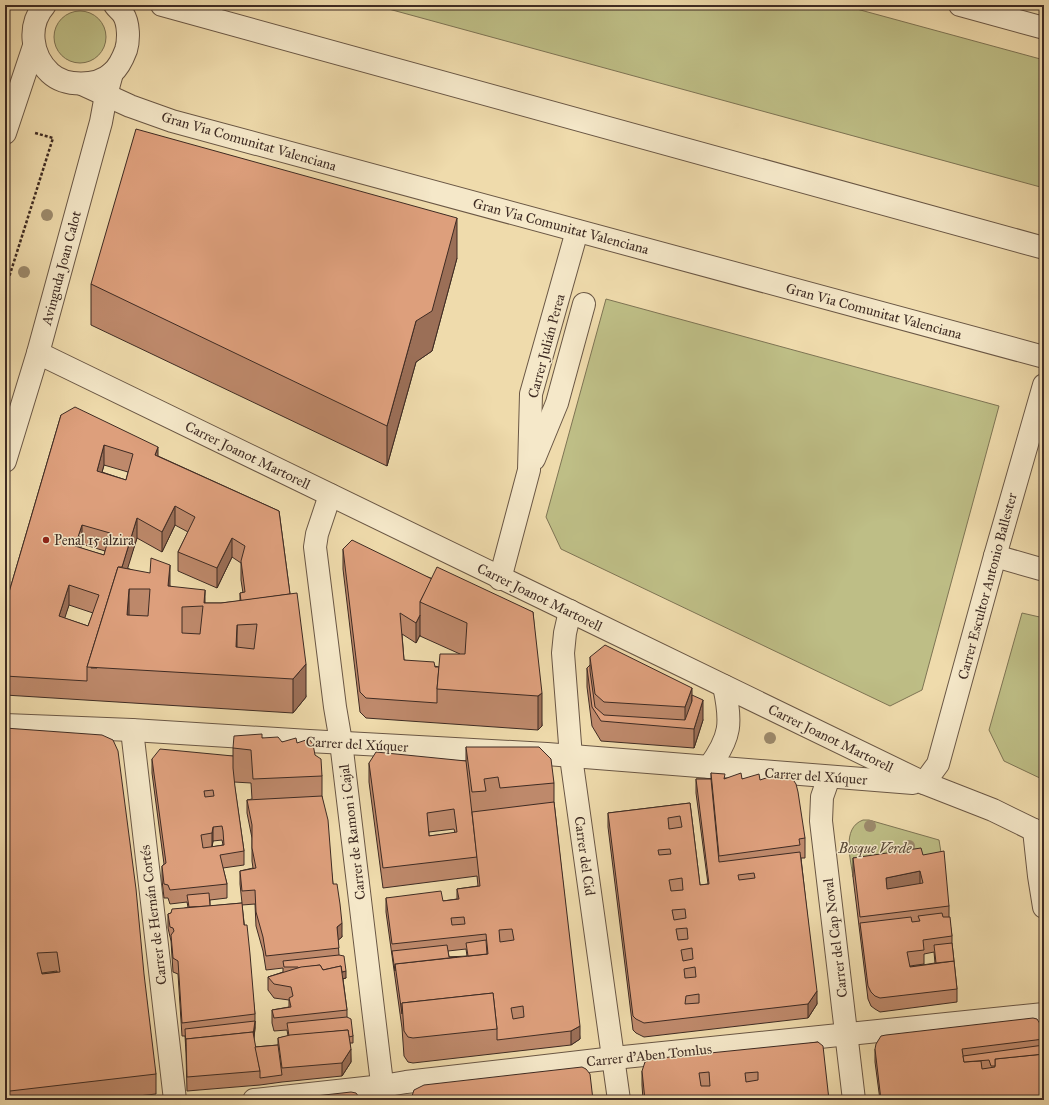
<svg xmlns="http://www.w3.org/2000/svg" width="1049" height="1105" viewBox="0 0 1049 1105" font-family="'IM FELL Great Primer',serif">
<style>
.green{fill:#bebe86;stroke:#7e7454}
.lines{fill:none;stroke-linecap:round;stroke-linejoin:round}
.minor-casing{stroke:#6a5745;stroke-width:24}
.path{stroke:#3e2b23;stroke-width:2.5;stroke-dasharray:3 2;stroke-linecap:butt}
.minor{stroke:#f5e8c9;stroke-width:22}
.tree{fill:#9c8a6c}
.wall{fill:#be896b;stroke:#3e2b23;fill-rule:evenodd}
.shaded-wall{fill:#9b6f57;stroke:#3e2b23}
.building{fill:#dd9f7c;stroke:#3e2b23;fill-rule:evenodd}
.poi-dot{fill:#8f2418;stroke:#f5e8c9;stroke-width:1.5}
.labels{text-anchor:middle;stroke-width:3;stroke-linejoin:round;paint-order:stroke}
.street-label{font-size:14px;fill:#3e2b23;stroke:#f5e8c9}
.poi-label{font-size:14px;fill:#3e2b23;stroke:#f5e8c9;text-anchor:start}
.park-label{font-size:14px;font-style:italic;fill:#584837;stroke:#f5e8c9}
</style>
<rect width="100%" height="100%" fill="#efdbac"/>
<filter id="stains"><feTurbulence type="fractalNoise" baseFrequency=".005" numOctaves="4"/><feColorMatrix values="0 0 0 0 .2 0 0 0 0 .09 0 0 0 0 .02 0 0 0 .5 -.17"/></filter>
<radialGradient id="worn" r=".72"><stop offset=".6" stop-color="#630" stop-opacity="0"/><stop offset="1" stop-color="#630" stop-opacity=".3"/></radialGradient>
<g class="green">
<polygon points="374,5 842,5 1044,60 1044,188"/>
<circle cx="80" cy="37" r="26"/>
<polygon points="606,299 999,406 922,690 890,706 561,549 546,517"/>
<polygon points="1022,613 1044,618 1044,780 1004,761 989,730"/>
<path d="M863 820H869L939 840 944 871 921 867 853 877C851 860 841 828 863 820Z"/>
</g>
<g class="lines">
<defs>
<g id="minor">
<path d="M45 5C27 25 31 55 50 73 65 87 97 87 112 73 119 67 123 58 126 50 129 40 129 23 123 14 121 11 117 8 115 5"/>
<polyline points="162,5 1044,248"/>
<polyline points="960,5 1044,28"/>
<polyline points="82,84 130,106 172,121 1044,357"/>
<polyline points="5,133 34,46"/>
<polyline points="38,353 924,783 993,810 1044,835"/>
<polyline points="534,459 557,403 584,304"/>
<polyline points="5,461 38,353 101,122 106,95 112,73"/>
<polyline points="330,495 317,534 315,547 335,707 341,742 384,1100"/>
<polyline points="995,556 1044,570"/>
<polyline points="500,579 529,470 531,394 577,231"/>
<polyline points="570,611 565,633 563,653 571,757 619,1100"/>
<polyline points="5,725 132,730 309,741 547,754 913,783"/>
<polyline points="132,730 175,1100"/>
<path d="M709 767C731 737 732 723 724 686"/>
<polyline points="829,777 822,797 821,821 854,1100"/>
<polyline points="924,783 938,764 995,556 1044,385"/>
<polyline points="1034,830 1039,876 1044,907"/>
<polyline points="254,1100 383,1086 406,1082 614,1058 1044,1014"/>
</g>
</defs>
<use href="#minor" class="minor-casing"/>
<polyline class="path" points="5,290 53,138 35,133"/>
<use href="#minor" class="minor"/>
</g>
<g class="tree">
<circle cx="47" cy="215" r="6"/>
<circle cx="24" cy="272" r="6"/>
<circle cx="770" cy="738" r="6"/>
<circle cx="870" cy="826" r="6"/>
<circle cx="909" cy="846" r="6"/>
</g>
<g class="wall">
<polygon points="457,258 432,351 416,362 387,466 91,325 91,284"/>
<path d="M61 415 158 456 279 511 290 594 306 697 293 713 5 695V606ZM104 465 128 472 126 480 102 472ZM175 525 188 532 178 552V571L217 588 232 557 241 563V580L243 593H240V601L221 603H205L170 586 127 568 137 538 162 552ZM82 544 105 551 104 555 80 548ZM69 605 93 613 88 626 64 618Z"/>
<path d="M343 549 533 612 542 726 538 730 366 718 360 712 343 569ZM402 634 416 643 420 635V636L460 654 439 667 404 660Z"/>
<polygon points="590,657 692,695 703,720 694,748 601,741 592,726 587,687 587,668 590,665"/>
<path d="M5 728 156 1074V1094L102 1100H5ZM57 971V972L42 974V973Z"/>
<path d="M262 738 282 742 297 743 315 755 322 776V796L333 884 342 937 338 940 339 955 346 978 343 979 347 1010V1017L353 1036V1043H350L351 1062 342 1076 282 1082 260 1085 187 1091 186 1053 185 1036H182L178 974 173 972 171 941 168 928V914L188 907 187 902 170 904 168 898H164L162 880V866L164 864 152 773V759L233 756V748ZM234 782 251 783 252 799 247 800V813L252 838V861L253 868 240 871V884L242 903 210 906V900L227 898V884L223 868 244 865V851ZM222 840 223 845 212 847 213 841ZM255 904 256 926 263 951 266 970 283 968V972L268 977V990L274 998 289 1000V1007L272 1010V1023L274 1031 287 1030 288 1036 278 1038V1045L255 1047 254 1038 255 1028V1014L242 905Z"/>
<path d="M466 747 554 783V802L580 1039 571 1045 413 1063 408 1062 404 1056 402 1028 386 912V898L443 901 457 899V889L478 886 477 876 383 888 369 782V763L466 761ZM454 829 455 833 429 836V832ZM466 949 467 956 449 957 448 951Z"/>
<polygon points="711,773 725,778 760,780 805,838 805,858 801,858 817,1004 808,1018 644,1037 636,1033 633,1030 608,827 608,813 690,803 700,885 708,884 696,793 696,779 711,779"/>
<path d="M923 855 949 906V917L952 936V943L957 989V1002L880 1012 875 1009 871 1006 868 999 853 877V858ZM934 952 935 963 910 967V966L924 964V954Z"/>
<polygon points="1044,1039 1044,1100 880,1100 875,1062 875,1049"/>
<polygon points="818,1042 829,1100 643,1100 642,1085 642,1071"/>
<polygon points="412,1096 593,1100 412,1100"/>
</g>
<g class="shaded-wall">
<polygon points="457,218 457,258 432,351 416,362 387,466 387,426 416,321"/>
<polygon points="104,445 104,465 97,490 97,471"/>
<polygon points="158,447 158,467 155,455"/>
<polygon points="175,506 175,525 162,552 162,532"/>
<polygon points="137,518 137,538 97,668 91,668"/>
<polygon points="82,525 82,544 75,566 75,546"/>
<polygon points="232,538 232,557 217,588 217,568"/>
<polygon points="170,565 170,599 168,586"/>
<polygon points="69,585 69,605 59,636 59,616"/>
<polygon points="129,589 129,622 127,615"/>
<polygon points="205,590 205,624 204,603"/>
<polygon points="420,615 420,635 416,643 416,623"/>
<polygon points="237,625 237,658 236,647"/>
<polygon points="306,664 306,697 293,713 293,679"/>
<polygon points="692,688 692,721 685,728 685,707"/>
<polygon points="542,693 542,726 538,730 538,696"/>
<polygon points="703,700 703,720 694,748 694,729"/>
<polygon points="213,827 213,841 212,847 212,833"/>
<polygon points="920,871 920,890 886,897 886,878"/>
<polygon points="342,923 342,937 337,941 337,927"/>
<polygon points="346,971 346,978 323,984 323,977"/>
<polygon points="817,991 817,1004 808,1018 808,1004"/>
<polygon points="255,1021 255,1028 253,1046 253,1039"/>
<polygon points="580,1026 580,1039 571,1045 571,1031"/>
<polygon points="351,1049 351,1062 342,1076 342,1063"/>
</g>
<g class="building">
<polygon points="136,129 457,218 432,311 416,321 387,426 91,284"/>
<path d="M75 407 158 447 155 455 279 511 290 594 241 601 240 593 245 592 241 561 245 546 232 538 217 568 178 552 195 517 175 506 162 532 137 518 122 567H118L87 667V681L5 676V606L61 415ZM104 445 133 454 126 480 97 471ZM82 525 110 533 104 555 75 546ZM69 585 99 595 88 626 59 616Z"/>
<polygon points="352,540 432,579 420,602 420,615 416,623 400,613 404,660 434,662 435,667 439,667 437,689 437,703 366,698 360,692 343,549"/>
<path d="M151 558 170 565 168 586 205 590 204 603H221L297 593 306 664 293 679 87 667 118 567 150 573ZM129 589H150L148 616 127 615ZM203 606 200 634 182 633V607ZM257 624 254 649 236 647 237 625Z"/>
<polygon points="437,567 533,612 542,693 538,696 437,689 440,654 465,654 467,623 420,602"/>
<polygon points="605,645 692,688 685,707 604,702 595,694 590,657"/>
<polygon points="590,665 590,671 595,707 604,715 685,720 692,701 692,695 703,700 694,729 601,721 592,707 587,668"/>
<path d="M5 728 102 735 113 740 118 751 136 889 144 974 156 1074 10 1091 5 1087ZM57 952 60 972 42 974 37 953Z"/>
<polygon points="262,734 262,738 278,737 282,742 296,738 297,743 309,739 313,744 315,755 321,759 322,776 253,779 251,750 233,748 234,736"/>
<polygon points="466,747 539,747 551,759 554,783 500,788 498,777 484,779 486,791 472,792"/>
<path d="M160 749 233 756V768L235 787 244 851 220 855 227 884 170 890 168 885 164 884 162 866 166 863 152 759ZM213 790 214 796 205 797 204 791ZM222 826 223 831 224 845 203 848 201 835 212 833 213 827Z"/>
<path d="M376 752 466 761 477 857 383 868 369 763ZM454 809 457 832 429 836 427 813Z"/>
<polygon points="711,773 725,774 724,779 741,773 742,779 759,774 760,780 778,774 788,776 792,778 796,784 798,792 805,838 799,839 800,845 719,856"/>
<path d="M696 779H711L719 862 800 852 817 991 808 1004 644 1023 636 1019 633 1016 608 813 690 803 700 885 709 884ZM680 816 682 827 669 829 668 818ZM670 849 671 854 659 855 658 850ZM754 873 755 878 739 880 738 875ZM682 878 683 890 671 891 669 880ZM685 909 686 918 674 920 672 910ZM687 928 688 939 678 940 676 929ZM692 948 693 959 683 961 681 950ZM695 967 696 977 685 978 684 969ZM699 994V1003L685 1004 686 996Z"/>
<polygon points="322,796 328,820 333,884 337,884 340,904 342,923 337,927 339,948 266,956 263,937 256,912 255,890 242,891 240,871 256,868 252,848 252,825 247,800"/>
<path d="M554 802 580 1026 571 1031 497 1040V1029L493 993 402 1003V1014L395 964 488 954 486 934 392 944 386 898 441 891 443 901 459 899 457 889 480 886 472 812ZM464 917 465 924 452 925 451 918ZM512 929 514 940 500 942 499 930ZM523 1006 524 1017 513 1019 511 1008Z"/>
<path d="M921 848 923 855 944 851 949 906 860 917 853 858ZM920 871 923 883 887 889 886 878Z"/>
<polygon points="209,893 210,906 189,907 187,895"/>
<polygon points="242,903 244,925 247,925 250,954 255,1014 182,1023 178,961 173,958 171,935 174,931 173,928 170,927 168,914 171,913 172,909"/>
<polygon points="942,913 943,917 950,917 952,936 923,940 924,950 907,952 910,967 954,961 957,989 880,998 875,996 871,992 868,986 860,923 911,917 912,922 920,921 918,916"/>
<polygon points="486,940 487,954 468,956 466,943"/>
<polygon points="952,943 954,961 936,963 934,945"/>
<polygon points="447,945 449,957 457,957 395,964 395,971 392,951"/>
<polygon points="339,955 344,956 346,971 342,972 341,966 323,970 320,965 299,968 298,967 284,967 283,961"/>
<polygon points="320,965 323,970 341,966 347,1010 274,1018 272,1010 291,1007 289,998 293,996 291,987 274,984 268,977 301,967"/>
<polygon points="493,993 497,1029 413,1038 408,1037 404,1031 402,1003"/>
<polygon points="347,1017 351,1019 353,1036 349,1037 348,1030 289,1036 287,1023"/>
<polygon points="1033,1018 1037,1019 1042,1027 1044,1039 962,1049 964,1062 981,1061 982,1069 995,1067 995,1059 1044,1054 1044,1100 881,1100 875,1049 876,1044 881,1036 886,1035"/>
<polygon points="255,1021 253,1035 253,1032 186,1039 186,1046 185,1029"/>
<polygon points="348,1030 351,1049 342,1063 282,1068 278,1038 290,1035"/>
<polygon points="253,1032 260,1071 187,1077 186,1039"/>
<path d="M818 1042 823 1046 829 1100H645L642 1071 645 1062 651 1059ZM709 1072 710 1086H701L699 1073ZM758 1072V1080L746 1082 745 1073Z"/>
<polygon points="278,1045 282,1075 260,1078 260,1071 255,1047"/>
<polygon points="1044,1045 1044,1054 995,1059 995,1066 991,1066 989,1060 964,1062 963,1056"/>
<polygon points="582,1067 586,1069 590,1074 593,1100 479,1100 479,1097 466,1100 412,1100 412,1096 414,1090 424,1085"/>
<polygon points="351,1092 356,1093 359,1097 360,1100 280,1100"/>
</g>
<circle class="poi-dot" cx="46" cy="540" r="4"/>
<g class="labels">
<g class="street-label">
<text transform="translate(249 141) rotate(16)" y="5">Gran Via Comunitat Valenciana</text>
<text transform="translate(561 226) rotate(15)" y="5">Gran Via Comunitat Valenciana</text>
<text transform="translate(61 268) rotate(-75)" y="5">Avinguda Joan Calot</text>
<text transform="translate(874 311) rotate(15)" y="5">Gran Via Comunitat Valenciana</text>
<text transform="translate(546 346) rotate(-75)" y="5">Carrer Julián Perea</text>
<text transform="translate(248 455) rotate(26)" y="5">Carrer Joanot Martorell</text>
<text transform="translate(987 586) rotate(-75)" y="5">Carrer Escultor Antonio Ballester</text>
<text transform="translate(540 597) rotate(26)" y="5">Carrer Joanot Martorell</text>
<text transform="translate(831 738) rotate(26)" y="5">Carrer Joanot Martorell</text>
<text transform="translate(357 744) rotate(3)" y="5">Carrer del Xúquer</text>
<text transform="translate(816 776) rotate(4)" y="5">Carrer del Xúquer</text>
<text transform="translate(352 832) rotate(-97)" y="5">Carrer de Ramon i Cajal</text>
<text transform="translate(585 856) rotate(82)" y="5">Carrer del Cid</text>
<text transform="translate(153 915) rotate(-97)" y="5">Carrer de Hernán Cortés</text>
<text transform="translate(835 938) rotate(-97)" y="5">Carrer del Cap Noval</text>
<text transform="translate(649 1055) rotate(-6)" y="5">Carrer d'Aben Tomlus</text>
</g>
<g class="poi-label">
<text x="54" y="545">Penal 15 alzira</text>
</g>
<g class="park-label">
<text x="875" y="853">Bosque Verde</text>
</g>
</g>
<rect width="1049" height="1105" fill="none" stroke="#efdbac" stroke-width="20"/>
<rect x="6" y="6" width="1037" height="1093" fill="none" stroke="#3e2b23" stroke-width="2"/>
<rect x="10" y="10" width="1029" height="1085" fill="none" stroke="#3e2b23"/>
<rect width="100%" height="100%" filter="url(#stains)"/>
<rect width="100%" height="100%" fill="url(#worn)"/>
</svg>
